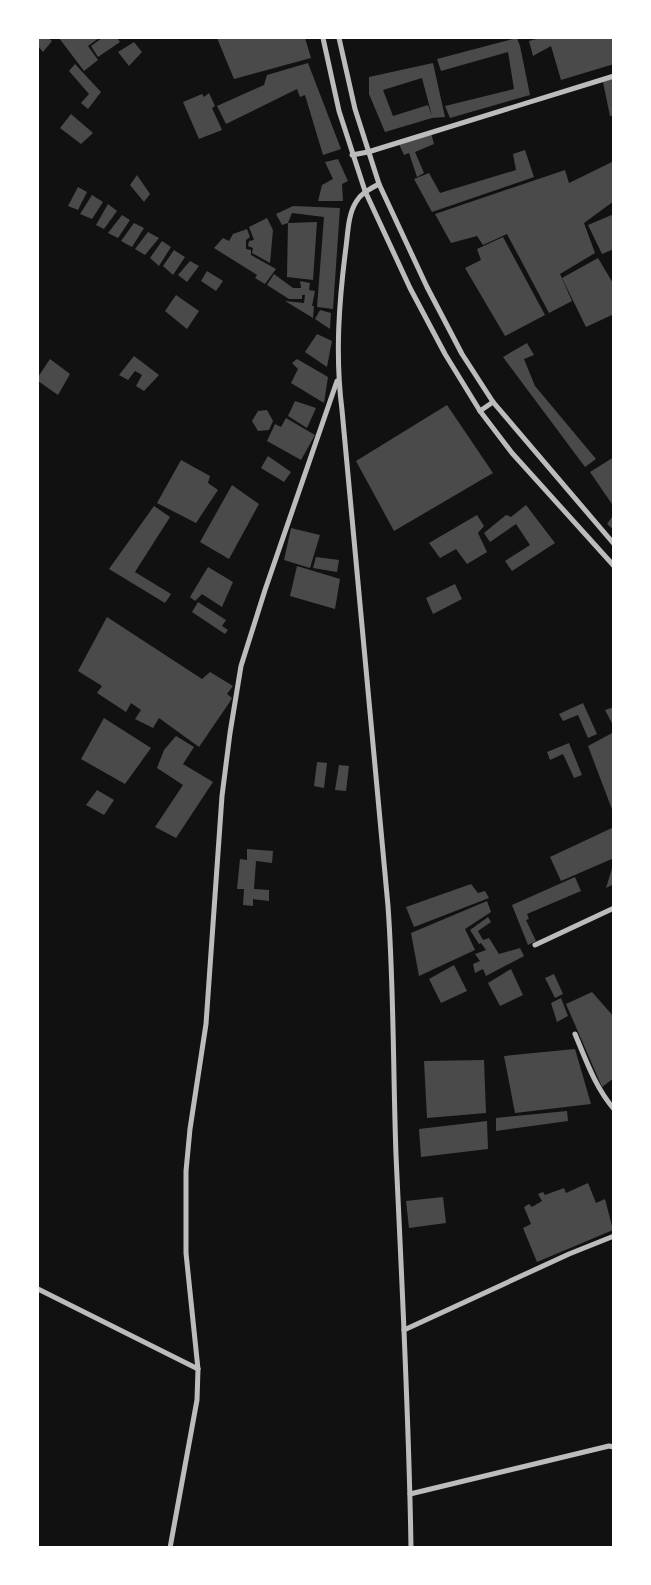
<svg xmlns="http://www.w3.org/2000/svg" width="651" height="1585" viewBox="0 0 651 1585" font-family="'Exo 2',sans-serif">
<style>
.building{fill:#4a4a4a;fill-rule:evenodd}
.lines{fill:none;stroke-linecap:round;stroke-linejoin:round}
.minor{stroke:#bcbcbc;stroke-width:5}
</style>
<rect width="100%" height="100%" fill="#111"/>
<g class="building">
<polygon points="38,38 48,38 52,41 43,52 38,46"/>
<polygon points="59,38 99,38 88,46 98,60 84,71"/>
<polygon points="102,38 117,38 120,42 98,57 91,46"/>
<polygon points="217,38 305,38 311,58 234,79"/>
<polygon points="517,38 520,46 530,95 450,118 445,106 514,89 508,52 441,71 437,59"/>
<polygon points="540,38 562,38 563,39 567,38 614,38 614,64 561,80 551,46 533,56 529,41"/>
<polygon points="134,42 142,52 129,66 118,52"/>
<polygon points="308,63 341,149 323,155 305,95 300,97 297,89 226,124 217,106 264,85 267,75"/>
<path d="M433 63 445 117 432 118 385 132 369 94V77ZM422 78 432 116 428 105 393 116 383 90Z"/>
<polygon points="75,64 101,92 88,109 81,103 89,94 69,71"/>
<polygon points="614,78 614,115 610,116 603,82"/>
<polygon points="209,93 215,106 212,108 222,130 199,139 183,102 202,94 204,97"/>
<polygon points="71,114 93,133 81,144 60,128"/>
<polygon points="431,133 434,144 415,152 424,173 417,177 409,153 404,155 399,144"/>
<polygon points="525,150 534,177 432,212 414,179 429,173 440,193 516,170 513,154"/>
<polygon points="338,159 348,181 342,184 343,201 318,201 322,185 333,179 325,162"/>
<polygon points="614,161 614,201 584,223 595,253 560,274 572,301 549,313 507,234 483,245 477,236 451,243 435,214 565,170 569,183"/>
<polygon points="137,175 150,194 144,202 130,185"/>
<polygon points="78,187 87,192 78,210 68,206"/>
<polygon points="92,195 103,202 92,219 80,214"/>
<polygon points="108,204 117,211 104,229 96,225"/>
<polygon points="293,206 340,208 333,309 317,307 324,217 292,213 288,223 282,225 276,214"/>
<polygon points="614,214 614,249 602,254 588,225"/>
<polygon points="122,215 130,220 118,238 108,233"/>
<polygon points="267,218 273,230 270,263 252,253 253,248 248,246 249,241 254,240 249,227"/>
<polygon points="317,222 313,280 287,277 288,223"/>
<polygon points="134,223 144,228 132,247 121,241"/>
<polygon points="247,229 250,237 246,240 246,249 251,250 251,255 276,269 265,284 255,278 257,275 214,248 223,238 229,241 233,234"/>
<polygon points="148,232 159,238 145,255 135,249"/>
<polygon points="503,237 545,315 505,336 465,268 481,260 477,249"/>
<polygon points="162,241 171,247 159,266 150,258"/>
<polygon points="174,250 185,257 173,275 163,266"/>
<polygon points="598,258 614,285 614,314 586,327 562,278"/>
<polygon points="190,261 199,266 187,282 178,275"/>
<polygon points="207,271 223,281 216,291 201,281"/>
<polygon points="274,274 293,288 301,288 300,281 310,283 309,290 315,291 312,306 314,306 313,318 285,301 304,303 305,295 302,295 302,299 289,299 267,285"/>
<polygon points="176,295 199,311 187,329 165,311"/>
<polygon points="320,310 331,313 330,329 315,319"/>
<polygon points="317,334 332,341 327,367 305,352"/>
<polygon points="527,343 534,355 524,359 535,386 596,459 585,467 503,357"/>
<polygon points="134,356 159,375 144,391 136,386 142,375 135,371 128,380 119,375"/>
<polygon points="50,359 70,374 58,395 38,381 38,377"/>
<polygon points="297,359 328,377 324,403 291,383 298,369 292,363"/>
<polygon points="295,401 316,408 307,428 288,416"/>
<polygon points="447,405 493,473 394,531 356,461"/>
<polygon points="267,410 273,421 269,430 258,431 252,421 258,411"/>
<polygon points="286,418 315,435 301,460 267,441 275,424 281,427"/>
<polygon points="268,456 291,472 284,482 261,468"/>
<polygon points="614,457 614,507 590,472"/>
<polygon points="181,460 210,476 208,483 218,490 196,523 157,503"/>
<polygon points="232,485 259,504 229,559 200,542"/>
<polygon points="526,505 555,543 512,571 505,561 530,545 516,524 490,542 484,533 506,515 511,517"/>
<polygon points="154,506 170,517 135,572 171,594 165,603 109,569"/>
<polygon points="477,515 484,526 478,533 487,552 467,564 456,549 440,558 429,543"/>
<polygon points="612,517 614,518 614,530 607,524"/>
<polygon points="291,528 320,535 310,568 284,560"/>
<polygon points="316,557 339,560 337,572 313,568"/>
<polygon points="297,566 340,579 335,609 290,596"/>
<polygon points="208,567 233,582 222,607 202,594 195,601 190,597"/>
<polygon points="455,584 462,599 433,614 426,598"/>
<polygon points="198,602 226,620 222,626 228,630 225,634 192,612"/>
<polygon points="107,617 202,679 210,672 233,686 227,694 232,698 229,703 199,747 159,718 153,728 135,719 141,710 131,703 126,712 97,693 102,686 78,671"/>
<polygon points="583,703 597,734 588,738 578,715 563,721 559,714"/>
<polygon points="614,707 614,727 605,710"/>
<polygon points="104,718 151,748 125,784 81,759"/>
<polygon points="614,732 614,812 613,812 588,746"/>
<polygon points="176,736 194,747 183,764 213,782 176,838 155,827 183,785 157,768 164,750"/>
<polygon points="569,743 582,775 574,778 563,754 550,760 547,752"/>
<polygon points="317,762 327,763 324,788 314,786"/>
<polygon points="339,765 349,766 346,791 335,790"/>
<polygon points="97,790 114,800 104,815 86,805"/>
<polygon points="614,827 614,858 561,881 550,857"/>
<polygon points="247,849 273,851 272,863 256,861 254,889 269,890 269,901 253,899 253,906 243,905 244,889 237,889 240,859 247,860"/>
<polygon points="613,865 614,884 606,888"/>
<polygon points="575,877 581,891 527,914 529,919 526,920 536,941 528,945 512,905"/>
<polygon points="471,884 478,893 485,891 489,898 414,927 406,907"/>
<polygon points="487,901 491,912 465,929 475,950 419,976 411,933"/>
<polygon points="488,917 491,922 478,931 483,940 489,938 499,954 520,948 524,956 486,976 483,969 475,973 473,964 480,961 475,954 486,950 481,943 479,944 470,930"/>
<polygon points="454,965 467,991 441,1003 429,979"/>
<polygon points="511,969 523,995 500,1006 488,983"/>
<polygon points="554,974 563,994 555,998 545,978"/>
<polygon points="592,992 614,1017 614,1078 602,1087 566,1004"/>
<polygon points="561,998 568,1016 557,1022 551,1003"/>
<polygon points="575,1049 591,1104 515,1113 504,1056"/>
<polygon points="484,1060 486,1113 427,1118 424,1061"/>
<polygon points="567,1111 568,1121 496,1131 496,1118"/>
<polygon points="487,1121 488,1149 421,1157 419,1129"/>
<polygon points="588,1183 596,1203 605,1199 613,1230 537,1262 523,1228 531,1224 524,1207 529,1204 532,1207 542,1201 538,1194 543,1192 545,1195 564,1188 566,1193"/>
<polygon points="443,1197 446,1223 409,1228 406,1201"/>
</g>
<g class="lines">
<g class="minor">
<polyline points="323,38 339,111 365,191 410,288 445,354 480,411 512,453 614,566"/>
<polyline points="339,38 355,109 379,184 427,287 462,354 493,402 614,544"/>
<polyline points="352,155 368,152 614,76"/>
<path d="M379 184C370 189 361 193 356 202 348 215 348 232 346 247 339 301 335 355 342 410L388 906C394 989 393 1072 396 1155 402 1286 409 1417 411 1548"/>
<polyline points="480,411 493,402"/>
<polyline points="535,945 614,908"/>
<path d="M575 1034C586 1060 595 1087 614 1109"/>
<polyline points="38,1289 198,1369"/>
<polyline points="404,1330 569,1254 614,1236"/>
<polyline points="410,1494 609,1446 614,1447"/>
<polyline points="170,1548 197,1400 198,1369 186,1253 186,1171 190,1129 206,1024 222,796 230,733 241,666 265,590 337,381"/>
</g>
</g>
<rect width="651" height="1585" fill="none" stroke="#ffffff" stroke-width="78"/>
</svg>
